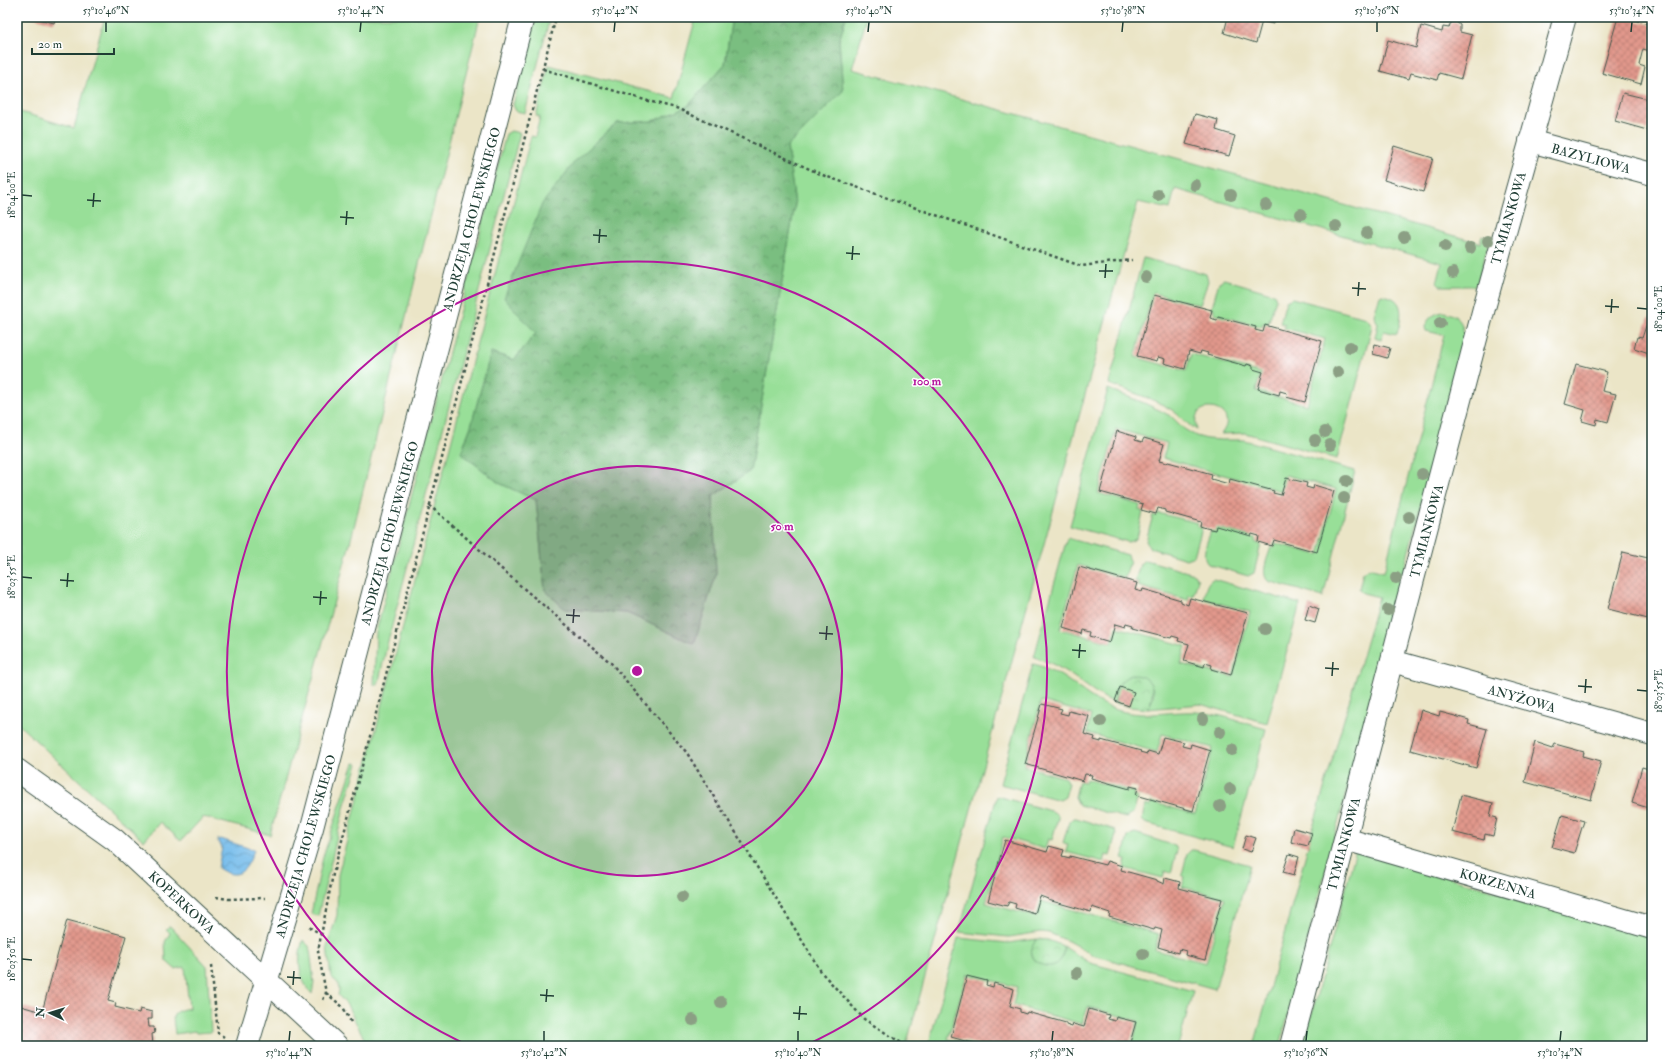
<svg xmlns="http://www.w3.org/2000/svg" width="1669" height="1063" viewBox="0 0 1669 1063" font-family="'IM FELL Double Pica',serif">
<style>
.grass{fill:#98df98;stroke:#5c8e66}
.forest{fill:url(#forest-crowns);stroke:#4c7e5a}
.park{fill:url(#park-crowns);stroke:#5c8e66}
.water{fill:url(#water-waves);stroke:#497c90}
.building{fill:url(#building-cross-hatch)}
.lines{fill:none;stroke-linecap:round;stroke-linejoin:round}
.minor-casing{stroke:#3e564a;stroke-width:24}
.path{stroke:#3e564a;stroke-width:2.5;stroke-dasharray:3 3;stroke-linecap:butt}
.minor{stroke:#fff;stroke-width:22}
.tree{fill:#8b9f84}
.ticks{fill:none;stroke:#1f3d34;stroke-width:1.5}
.ring{fill:none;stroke:#b5179e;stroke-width:2}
.labels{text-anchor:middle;stroke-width:3;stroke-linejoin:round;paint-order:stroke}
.street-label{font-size:13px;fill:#1f3d34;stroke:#fff}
.centre{fill:#b5179e;stroke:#fff;stroke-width:2}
.ring-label{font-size:12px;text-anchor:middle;font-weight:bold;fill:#b5179e;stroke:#fff;stroke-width:3;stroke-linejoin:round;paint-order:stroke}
.neatline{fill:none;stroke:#1f3d34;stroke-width:1.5}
.ticks-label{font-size:10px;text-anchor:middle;fill:#1f3d34}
</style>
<defs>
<pattern id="forest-crowns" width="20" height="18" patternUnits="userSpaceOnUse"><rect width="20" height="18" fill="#7abe80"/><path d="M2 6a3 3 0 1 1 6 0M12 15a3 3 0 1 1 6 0" fill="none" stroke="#639c6a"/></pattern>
<pattern id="park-crowns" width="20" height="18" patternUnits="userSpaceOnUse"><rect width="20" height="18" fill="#98df98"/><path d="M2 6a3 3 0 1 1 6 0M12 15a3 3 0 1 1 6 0" fill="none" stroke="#83c084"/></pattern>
<pattern id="water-waves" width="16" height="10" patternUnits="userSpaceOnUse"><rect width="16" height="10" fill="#73bbeb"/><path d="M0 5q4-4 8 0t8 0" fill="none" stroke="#5e99bf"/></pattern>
<pattern id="building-cross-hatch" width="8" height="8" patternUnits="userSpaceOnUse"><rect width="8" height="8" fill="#e2988c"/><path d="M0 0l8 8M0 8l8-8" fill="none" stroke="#b77d73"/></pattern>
</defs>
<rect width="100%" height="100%" fill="#fff"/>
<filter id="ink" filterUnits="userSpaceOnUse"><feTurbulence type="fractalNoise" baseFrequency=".025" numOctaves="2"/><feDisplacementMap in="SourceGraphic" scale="8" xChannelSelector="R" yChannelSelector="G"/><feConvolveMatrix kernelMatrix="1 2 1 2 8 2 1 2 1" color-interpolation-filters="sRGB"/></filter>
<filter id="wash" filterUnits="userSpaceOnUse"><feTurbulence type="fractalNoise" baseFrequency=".012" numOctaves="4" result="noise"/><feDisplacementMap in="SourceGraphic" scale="16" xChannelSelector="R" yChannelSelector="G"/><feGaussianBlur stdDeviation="0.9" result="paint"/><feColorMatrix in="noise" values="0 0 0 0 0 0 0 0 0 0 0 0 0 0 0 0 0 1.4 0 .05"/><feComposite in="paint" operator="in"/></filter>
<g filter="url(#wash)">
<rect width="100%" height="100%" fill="#ebe5c7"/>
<g class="grass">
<polygon points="105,17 480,17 350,543 270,835 203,817 181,841 160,822 144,841 17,723 17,111 74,128"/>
<polygon points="536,17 550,17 525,113 516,111 513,105"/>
<polygon points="696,17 732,17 725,64 688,106 653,121 617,123 536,333 514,360 491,352 471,426 461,452 499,483 536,500 545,590 565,609 627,613 694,644 716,575 713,496 750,471 795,204 787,147 843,91 839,41 846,17 867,17 852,69 1169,156 1480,243 1482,236 1490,239 1477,284 1473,286 1440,286 1437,283 1442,263 1175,189 1170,209 1138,202 906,1046 368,1046 347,1005 338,995 339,991 338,983 331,977 327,947 337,915 338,875 531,136 535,137 540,117 536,116 549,65 674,98"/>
<polygon points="511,131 520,133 387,645 378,685 374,685 376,632 506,134"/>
<path d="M1143 258 1206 274 1208 281 1200 305 1153 293 1135 357 1186 371 1191 354 1261 373 1256 391 1307 405 1325 339 1284 328 1285 324 1280 323 1286 301 1292 298 1366 318 1370 322 1372 326 1337 459 1245 433 1221 434C1244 407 1186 394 1197 430 1187 425 1181 416 1172 410 1153 398 1130 392 1109 384Z"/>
<polygon points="1224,279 1274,294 1276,299 1268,324 1263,323 1262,327 1214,314 1214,309 1212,308 1218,285 1219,282"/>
<path d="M1382 295C1406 298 1402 316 1397 334L1384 331 1381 340 1375 338 1378 324 1374 315 1380 296Z"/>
<path d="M1444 312C1458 315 1463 322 1464 335L1437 443 1280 1046H1254L1312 831 1379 597 1363 593 1359 589 1363 572 1368 568 1384 572 1444 335 1426 331 1425 327C1428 318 1434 313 1444 312Z"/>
<path d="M1108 389 1144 403 1161 411 1172 417 1184 429 1196 436 1207 439 1221 440H1244L1355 471 1323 597 1268 581C1260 573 1268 557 1271 547L1274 548 1275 543 1319 555 1336 489 1285 475 1281 491 1163 458 1167 443 1116 429 1098 493 1140 505 1139 510 1143 512 1137 538 1134 540 1128 542 1070 526Z"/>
<polygon points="1158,513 1198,523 1197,526 1202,528 1194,556 1186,559 1150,548 1146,541 1153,515 1157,516"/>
<path d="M1217 528 1256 538V543L1261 544 1254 573 1248 576 1208 564C1200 556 1208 540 1211 531L1216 532Z"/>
<path d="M1067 538 1128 555 1130 561 1125 578 1078 565 1060 629 1112 643 1117 627 1186 646 1181 664 1233 677 1250 612 1204 599C1205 592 1206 582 1213 579L1300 604 1267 723 1200 704 1148 709C1151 703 1154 697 1153 691 1151 671 1114 667 1115 703 1085 690 1068 666 1034 657Z"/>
<polygon points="1146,560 1194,574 1198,580 1193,596 1189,595 1188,600 1138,586 1139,582 1135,581 1140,564 1143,561"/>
<path d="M1033 664C1066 671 1083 698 1114 709 1142 719 1167 711 1195 712 1219 713 1243 723 1266 729L1233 847 1145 823 1142 820 1145 805 1150 806 1151 802 1195 814 1213 748 1162 734 1157 752 1087 733 1091 715 1041 701 1024 766 1066 778V782L1069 783 1065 797 1060 800 1000 784Z"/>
<polygon points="354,763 358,764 345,804 318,916 311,914 323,857"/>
<polygon points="1086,779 1134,792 1133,796 1138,798 1133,813 1126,818 1079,805 1075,797 1079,781 1085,782"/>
<polygon points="997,796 1054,812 1058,816 1058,818 1052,840 1048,839 1045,849 1003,837 986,903 1037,917 1041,901 1159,934 1155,950 1206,963 1225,898 1182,887 1185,877 1182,875 1187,854 1191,850 1194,850 1250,865 1215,989 1093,955 1068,941 1049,933 1041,932 1009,937 959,932"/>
<polygon points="1073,818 1076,818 1115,830 1116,834 1110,856 1106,855 1104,862 1066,852 1068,844 1063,843 1069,822"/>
<polygon points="1135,833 1175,846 1177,850 1171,873 1165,871 1163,878 1124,868 1126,860 1122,859 1128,837 1132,834"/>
<polygon points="1356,850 1652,937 1652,1046 1303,1046"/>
<path d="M170 926 207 966 211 1032 196 1033 195 1031 175 1034C173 1015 169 1012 189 1008L185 967 175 969 166 961 165 942 170 933 166 929Z"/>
<polygon points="958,938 1008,943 1037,939 1032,948 1064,951 1063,946 1090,963 1193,991 1178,1046 1132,1046 1138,1021 1088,1007 1082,1024 1013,1005 1017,987 967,974 948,1039 976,1046 931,1046 929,1043"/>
<path d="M303 940 309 946 310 950 314 983 312 994C298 979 297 959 303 940Z"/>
</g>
<polygon class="forest" points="732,17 846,17 839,41 843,91 787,147 795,204 750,471 713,496 716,575 694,644 627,613 565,609 545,590 536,500 499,483 461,453 471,426 491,352 514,360 536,333 504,298 542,204 576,160 617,123 653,121 688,106 725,64"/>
<g class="park">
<path d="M1131 675C1154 675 1156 691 1148 709L1130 707 1115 703C1115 690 1118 680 1131 675Z"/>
<path d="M1037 939 1048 940 1063 946C1067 981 1015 965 1037 939Z"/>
</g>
<path class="water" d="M221 839 254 850C247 870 239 882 218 868L222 848 217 840Z"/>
<g id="blocks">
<g class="building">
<polygon points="31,17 56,17 54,23"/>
<polygon points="1228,17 1275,17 1273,24 1262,21 1256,43 1224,33"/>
<polygon points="1618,17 1623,17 1652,25 1652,42 1650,51 1643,49 1639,65 1645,67 1641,84 1602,73"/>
<polygon points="1453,22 1456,22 1460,25 1460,32 1472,35 1461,79 1439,73 1437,80 1411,73 1409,79 1380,71 1388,40 1416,48 1421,26 1442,32 1443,27 1449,28 1450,24"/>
<polygon points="1623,93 1652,100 1652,112 1647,130 1615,121"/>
<polygon points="1195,114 1218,120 1216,130 1235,136 1229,156 1186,144"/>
<polygon points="1394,146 1433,158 1423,192 1384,180"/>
<polygon points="1154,295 1212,310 1210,318 1217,320 1218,317 1256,327 1255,330 1263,332 1265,325 1322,341 1305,402 1286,397 1287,393 1280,391 1279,395 1258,389 1263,372 1253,369 1253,366 1247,364 1246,366 1207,355 1208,353 1201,351 1200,354 1189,351 1185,369 1164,363 1165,359 1158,357 1157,361 1137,356"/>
<polygon points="1649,317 1652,318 1652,354 1634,348 1637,337 1642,338"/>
<polygon points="1375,344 1390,348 1387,358 1373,354"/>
<polygon points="1576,364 1607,372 1602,391 1616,394 1608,422 1597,419 1596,425 1582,421 1585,410 1565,404"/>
<polygon points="1117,431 1136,437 1135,440 1142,442 1144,438 1164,444 1159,461 1167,463 1168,462 1212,474 1211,479 1229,484 1230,479 1274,491 1273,493 1281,495 1286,478 1307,483 1306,487 1313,489 1314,485 1334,491 1317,552 1274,540 1272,546 1258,542 1259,536 1252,534 1251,536 1216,526 1215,530 1206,528 1200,526 1201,522 1165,512 1165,510 1158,508 1156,514 1141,510 1143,504 1100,492"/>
<polygon points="1623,552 1652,559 1652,620 1608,609"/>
<polygon points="1079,567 1137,583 1135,590 1142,592 1143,589 1181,600 1181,602 1188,605 1190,598 1248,613 1231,675 1211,669 1212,665 1205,663 1204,667 1184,661 1189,644 1178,641 1179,638 1172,636 1171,638 1132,628 1133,626 1126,624 1125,627 1115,624 1110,642 1090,636 1091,632 1083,630 1082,634 1063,628"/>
<polygon points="1309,605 1319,609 1315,623 1305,620"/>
<polygon points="1120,687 1134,692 1129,706 1115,701"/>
<polygon points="1042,704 1062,709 1060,713 1068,715 1069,711 1089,716 1084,734 1095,737 1094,740 1101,742 1101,740 1141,751 1140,752 1147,754 1148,751 1158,754 1163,737 1184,742 1182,746 1190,748 1191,744 1210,750 1193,811 1136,795 1138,788 1130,786 1130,789 1091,778 1092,775 1085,774 1083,781 1025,764"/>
<polygon points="1421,710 1439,716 1440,712 1455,716 1469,720 1468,724 1487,729 1476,768 1410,750"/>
<polygon points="1535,742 1553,748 1555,744 1584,752 1583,756 1601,761 1591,800 1525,782"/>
<polygon points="1642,767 1652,770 1652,809 1632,803"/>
<polygon points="1461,795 1493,803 1490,816 1497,818 1493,836 1485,834 1484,840 1452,832"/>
<polygon points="1562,815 1584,821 1574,853 1552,847"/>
<polygon points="1294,828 1312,833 1308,846 1291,842"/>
<polygon points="1246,835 1256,838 1251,852 1242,849"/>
<polygon points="1005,840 1047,852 1049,846 1064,850 1062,856 1070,858 1070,856 1105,865 1107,861 1122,866 1121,870 1157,880 1157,881 1164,884 1165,878 1180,882 1179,888 1222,899 1205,960 1185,955 1186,951 1179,949 1178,953 1158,947 1162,930 1155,928 1154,930 1109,917 1110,913 1092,907 1091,912 1048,900 1048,899 1040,896 1035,914 1015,908 1016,904 1009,902 1007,906 988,901"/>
<polygon points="1289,854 1299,857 1294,875 1283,872"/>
<polygon points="67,920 126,936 108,1001 116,1003 115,1007 139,1013 140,1009 152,1012 152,1019 148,1019 149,1027 154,1027 155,1033 152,1034 153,1046 17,1046 17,1005 42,1012"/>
<polygon points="967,976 987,981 986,985 993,987 994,983 1014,989 1010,1006 1020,1009 1020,1012 1026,1014 1027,1012 1066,1023 1066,1025 1072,1027 1073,1024 1084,1027 1089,1009 1109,1015 1108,1019 1115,1021 1116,1017 1136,1022 1129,1046 983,1046 951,1037"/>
</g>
</g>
</g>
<g filter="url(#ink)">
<use href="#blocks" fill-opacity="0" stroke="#3e564a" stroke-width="1"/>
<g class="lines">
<defs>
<g id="minor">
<polyline points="1530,141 1652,174"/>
<polyline points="1392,661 1652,734"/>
<polyline points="17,770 115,840 337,1046"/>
<polyline points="1345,839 1652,928"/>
<polyline points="247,1046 312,828 523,17"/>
<polyline points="1291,1046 1484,308 1565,17"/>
</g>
</defs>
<use href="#minor" class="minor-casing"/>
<g class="path">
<polyline points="543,69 648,101 676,108 825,176 1081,266 1132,260"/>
<polyline points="429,505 522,587 611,663 687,753 822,973 864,1019 906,1046"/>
<polyline points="216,897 228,899 265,898"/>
<polyline points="309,927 321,934"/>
<polyline points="211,966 218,1033 224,1037"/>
<polyline points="326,993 343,1007 352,1024"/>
<polyline points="323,1000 326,993 318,951 333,874 373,725 556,17"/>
</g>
<use href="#minor" class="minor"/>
</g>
<g class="tree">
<circle cx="1195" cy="185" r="6"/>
<circle cx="1158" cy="195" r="6"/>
<circle cx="1231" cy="195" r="6"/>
<circle cx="1266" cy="205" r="6"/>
<circle cx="1301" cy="214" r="6"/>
<circle cx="1336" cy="226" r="6"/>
<circle cx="1367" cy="233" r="6"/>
<circle cx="1404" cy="237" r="6"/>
<circle cx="1488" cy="241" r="6"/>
<circle cx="1445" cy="246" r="6"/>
<circle cx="1470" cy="248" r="6"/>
<circle cx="1453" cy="273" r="6"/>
<circle cx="1146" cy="277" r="6"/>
<circle cx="1440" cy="323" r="6"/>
<circle cx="1350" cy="347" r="6"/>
<circle cx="1338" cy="372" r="6"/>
<circle cx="1325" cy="432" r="6"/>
<circle cx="1315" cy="440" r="6"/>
<circle cx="1330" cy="445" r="6"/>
<circle cx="1422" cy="474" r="6"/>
<circle cx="1347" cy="481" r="6"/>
<circle cx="1344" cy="498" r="6"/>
<circle cx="1409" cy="517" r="6"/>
<circle cx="1396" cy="578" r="6"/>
<circle cx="1388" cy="610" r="6"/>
<circle cx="1265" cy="629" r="6"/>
<circle cx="1203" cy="719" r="6"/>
<circle cx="1101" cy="721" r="6"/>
<circle cx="1220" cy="732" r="6"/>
<circle cx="1232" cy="750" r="6"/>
<circle cx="1230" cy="789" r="6"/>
<circle cx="1220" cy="806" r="6"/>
<circle cx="682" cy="897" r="6"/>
<circle cx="1143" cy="954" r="6"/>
<circle cx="1077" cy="973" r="6"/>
<circle cx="721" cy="1002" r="6"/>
<circle cx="693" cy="1020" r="6"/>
</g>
</g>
<path class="ticks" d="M106 32V22M360 32 361 22M614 32 615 22M868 32 869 22M1122 32 1123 22M1377 32V22M1631 32 1632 22M22 195 32 196M87 200 101 201M93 207 94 193M340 217 354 218M346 225 347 211M593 235 607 236M599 243 600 229M846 253 860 254M852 260 853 246M1099 271H1113M1105 278 1106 264M1352 288 1366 289M1358 296 1359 282M1605 306 1619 307M1637 308 1647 309M1611 313 1612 299M22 577 32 578M60 580 74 581M67 587 68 573M313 597 327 598M320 605 321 591M566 615 580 616M573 623 574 609M819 633 833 634M826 640 827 626M1072 650 1086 651M1079 658 1080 644M1325 668 1339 669M1332 676 1333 662M1578 686 1592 687M1637 690 1647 691M1585 693 1586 679M22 959 32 960M287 977 301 978M293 985 294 971M540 995 554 996M546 1002 547 989M793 1013 807 1014M799 1020 800 1006M289 1041 290 1031M544 1041V1031M798 1041V1031M1052 1041 1053 1031M1306 1041 1307 1031M1560 1041 1561 1031"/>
<circle cx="637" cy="671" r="205" fill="#b5179e" fill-opacity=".12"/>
<g class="ring">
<circle cx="637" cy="671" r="205"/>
<path d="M470 1046A410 410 0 1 1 804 1046"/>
</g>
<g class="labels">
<g class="street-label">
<text transform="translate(1591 158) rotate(15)" y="5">BAZYLIOWA</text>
<text transform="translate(1508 218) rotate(-74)" y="5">TYMIANKOWA</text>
<text transform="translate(471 219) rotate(-75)" y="5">ANDRZEJA CHOLEWSKIEGO</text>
<text transform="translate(1426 531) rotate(-75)" y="5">TYMIANKOWA</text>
<text transform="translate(389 533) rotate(-75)" y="5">ANDRZEJA CHOLEWSKIEGO</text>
<text transform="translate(1522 698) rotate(16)" y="5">ANYŻOWA</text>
<text transform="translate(1343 844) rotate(-75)" y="5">TYMIANKOWA</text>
<text transform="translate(305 846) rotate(-74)" y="5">ANDRZEJA CHOLEWSKIEGO</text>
<text transform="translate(1498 883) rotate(16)" y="5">KORZENNA</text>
<text transform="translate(182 902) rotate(43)" y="5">KOPERKOWA</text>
</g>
</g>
<circle cx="637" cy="671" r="6" class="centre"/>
<g class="ring-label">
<text x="927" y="385">100 m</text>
<text x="782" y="530">50 m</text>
</g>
<rect width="1669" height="1063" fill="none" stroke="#fff" stroke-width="44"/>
<g transform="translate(50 1013) rotate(274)" stroke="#ffffff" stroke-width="3" paint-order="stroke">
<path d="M0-3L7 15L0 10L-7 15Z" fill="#1f3d34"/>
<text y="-6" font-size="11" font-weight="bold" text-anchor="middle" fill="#1f3d34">N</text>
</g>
<path d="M32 48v6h82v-6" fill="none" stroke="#1f3d34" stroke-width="2"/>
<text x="38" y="48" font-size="12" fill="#1f3d34" stroke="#ffffff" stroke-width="3" paint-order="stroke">20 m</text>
<rect x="22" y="22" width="1625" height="1019" class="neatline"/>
<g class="ticks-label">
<text x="106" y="14">53°10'46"N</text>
<text x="361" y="14">53°10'44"N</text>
<text x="615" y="14">53°10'42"N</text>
<text x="869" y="14">53°10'40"N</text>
<text x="1123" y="14">53°10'38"N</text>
<text x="1377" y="14">53°10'36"N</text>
<text x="1632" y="14">53°10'34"N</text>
<text transform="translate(11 195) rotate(-90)" y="4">18°04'00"E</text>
<text transform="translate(1658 309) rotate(-90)" y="4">18°04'00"E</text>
<text transform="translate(11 577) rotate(-90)" y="4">18°03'55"E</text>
<text transform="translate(1658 691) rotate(-90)" y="4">18°03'55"E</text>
<text transform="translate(11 959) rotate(-90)" y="4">18°03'50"E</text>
<text x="289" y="1056">53°10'44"N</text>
<text x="544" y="1056">53°10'42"N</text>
<text x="798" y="1056">53°10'40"N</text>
<text x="1052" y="1056">53°10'38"N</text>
<text x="1306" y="1056">53°10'36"N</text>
<text x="1560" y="1056">53°10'34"N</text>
</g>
</svg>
